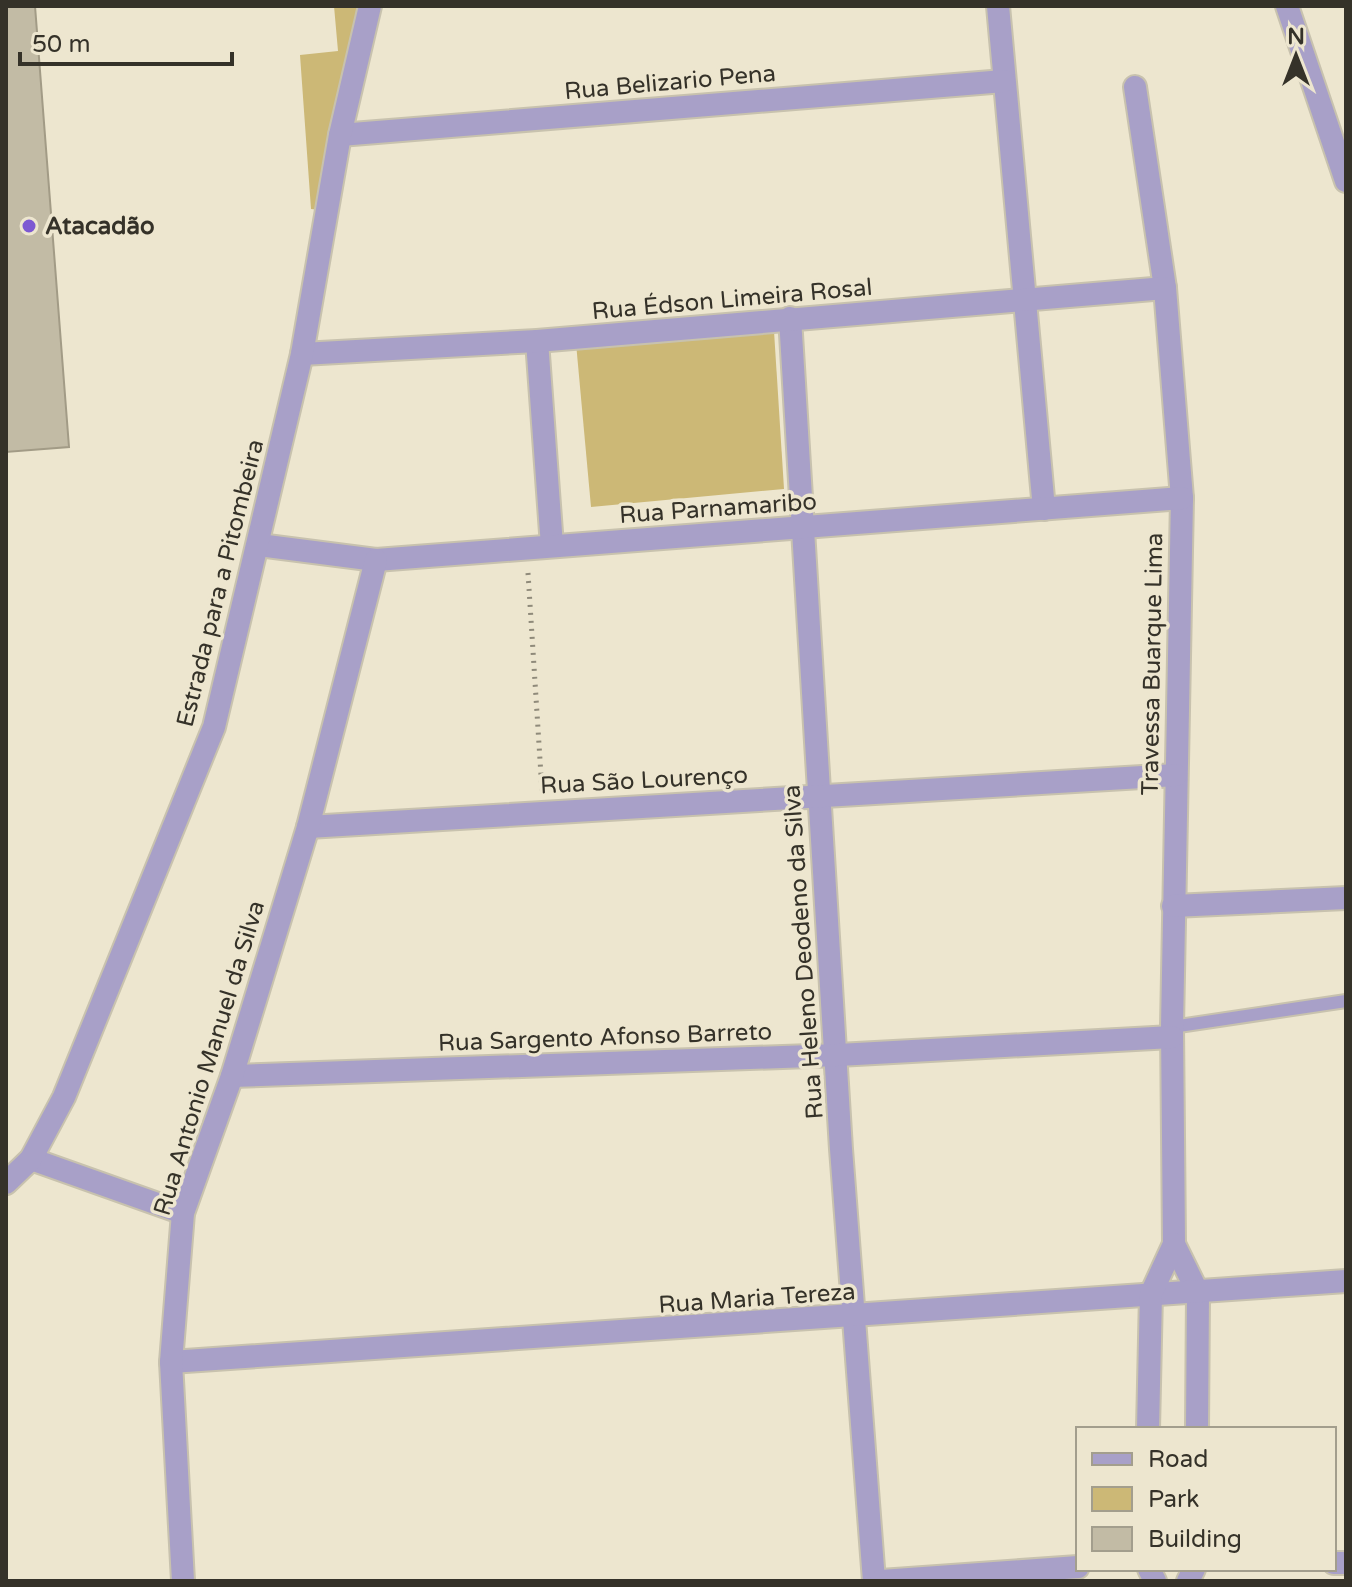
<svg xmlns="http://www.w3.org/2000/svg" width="1352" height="1587" viewBox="0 0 1352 1587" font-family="'Varela Round',sans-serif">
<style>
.green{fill:#ccb876}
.building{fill:#c2bba5;stroke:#a29b86;stroke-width:2}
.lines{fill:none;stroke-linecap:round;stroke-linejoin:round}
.service-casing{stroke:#c8c2ae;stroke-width:16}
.minor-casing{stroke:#c8c2ae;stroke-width:26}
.tertiary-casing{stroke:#c8c2ae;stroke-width:26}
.path{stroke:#8f8a7a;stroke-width:5;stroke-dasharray:2 6;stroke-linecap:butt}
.service{stroke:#a8a0c8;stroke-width:12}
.minor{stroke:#a8a0c8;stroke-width:22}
.tertiary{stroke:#a8a0c8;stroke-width:22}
.poi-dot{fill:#7d59d2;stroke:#ede6cf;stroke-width:3}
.labels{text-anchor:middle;stroke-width:7;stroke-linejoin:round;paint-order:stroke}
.street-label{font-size:24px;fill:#353229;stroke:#ede6cf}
.poi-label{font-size:24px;font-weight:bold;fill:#353229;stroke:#ede6cf;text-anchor:start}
</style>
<rect width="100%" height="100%" fill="#ede6cf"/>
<g class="green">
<polygon points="334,6 364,6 321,210 311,209 300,55 338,51"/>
<polygon points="774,331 784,489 591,507 576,343"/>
</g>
<polygon class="building" points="6,6 35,6 69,447 6,452"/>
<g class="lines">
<defs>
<polyline id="service" points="1172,1027 1346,1001"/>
<g id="minor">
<polyline points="998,6 1044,509"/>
<polyline points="1135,87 1165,288 1182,498 1172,1027 1174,1244 1198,1293 1197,1429"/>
<polyline points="340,135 1004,81"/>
<polyline points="790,318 841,1149 874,1581"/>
<polyline points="537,341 552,546"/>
<polyline points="302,354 537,341 1165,288"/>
<polyline points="259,545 376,560 1182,498"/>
<polyline points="308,827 1176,775"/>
<polyline points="1173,906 1346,898"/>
<polyline points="232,1076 838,1055 1172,1037"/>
<polyline points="31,1159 183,1213"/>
<polyline points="6,1183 31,1159 64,1097 214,727 302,354 340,135 370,6"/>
<polyline points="171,1362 1346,1281"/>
<polyline points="1148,1429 1151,1294 1174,1244"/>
<polyline points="1334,1563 1346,1563"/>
<polyline points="1149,1569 1155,1581"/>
<polyline points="183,1581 171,1362 183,1213 232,1076 308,827 376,560"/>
<polyline points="881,1581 1078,1567"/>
<polyline points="1188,1581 1194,1569"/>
</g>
<polyline id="tertiary" points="1287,6 1346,181"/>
</defs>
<use href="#service" class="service-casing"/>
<use href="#minor" class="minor-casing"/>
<use href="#tertiary" class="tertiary-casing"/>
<polyline class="path" points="528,573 542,791"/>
<use href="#service" class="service"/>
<use href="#minor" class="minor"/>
<use href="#tertiary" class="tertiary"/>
</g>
<circle class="poi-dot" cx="29" cy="226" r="8"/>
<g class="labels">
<g class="street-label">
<text transform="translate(670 82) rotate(-5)" y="8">Rua Belizario Pena</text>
<text transform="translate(732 299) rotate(-5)" y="8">Rua Édson Limeira Rosal</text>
<text transform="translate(718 508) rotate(-4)" y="8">Rua Parnamaribo</text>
<text transform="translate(220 583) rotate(-76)" y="8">Estrada para a Pitombeira</text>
<text transform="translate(1152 664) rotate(-89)" y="8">Travessa Buarque Lima</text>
<text transform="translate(644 780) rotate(-3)" y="8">Rua São Lourenço</text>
<text transform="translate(803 952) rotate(-94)" y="8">Rua Heleno Deodeno da Silva</text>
<text transform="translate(605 1037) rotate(-2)" y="8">Rua Sargento Afonso Barreto</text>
<text transform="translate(209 1058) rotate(-73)" y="8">Rua Antonio Manuel da Silva</text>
<text transform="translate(757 1298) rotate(-4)" y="8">Rua Maria Tereza</text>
</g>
<g class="poi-label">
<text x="45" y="234">Atacadão</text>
</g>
</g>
<rect width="1352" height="1587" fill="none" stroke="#353229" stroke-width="16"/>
<rect x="1076" y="1427" width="260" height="144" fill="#ede6cf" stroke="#a39e8d" stroke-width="2"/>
<rect x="1092" y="1453" width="40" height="12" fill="#a8a0c8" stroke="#a39e8d" stroke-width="2"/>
<text x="1148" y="1467" font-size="24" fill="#353229">Road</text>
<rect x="1092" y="1487" width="40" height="24" fill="#ccb876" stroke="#a39e8d" stroke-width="2"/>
<text x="1148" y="1507" font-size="24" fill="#353229">Park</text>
<rect x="1092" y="1527" width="40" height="24" fill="#c2bba5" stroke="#a39e8d" stroke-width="2"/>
<text x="1148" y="1547" font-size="24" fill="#353229">Building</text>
<g transform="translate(1296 56)" stroke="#ede6cf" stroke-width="6" paint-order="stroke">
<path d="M0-6L14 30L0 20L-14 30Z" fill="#353229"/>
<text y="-12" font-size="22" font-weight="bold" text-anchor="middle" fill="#353229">N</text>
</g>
<path d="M20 52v12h212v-12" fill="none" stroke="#353229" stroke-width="4"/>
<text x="32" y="52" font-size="24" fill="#353229" stroke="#ede6cf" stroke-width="6" paint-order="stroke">50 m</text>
</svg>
